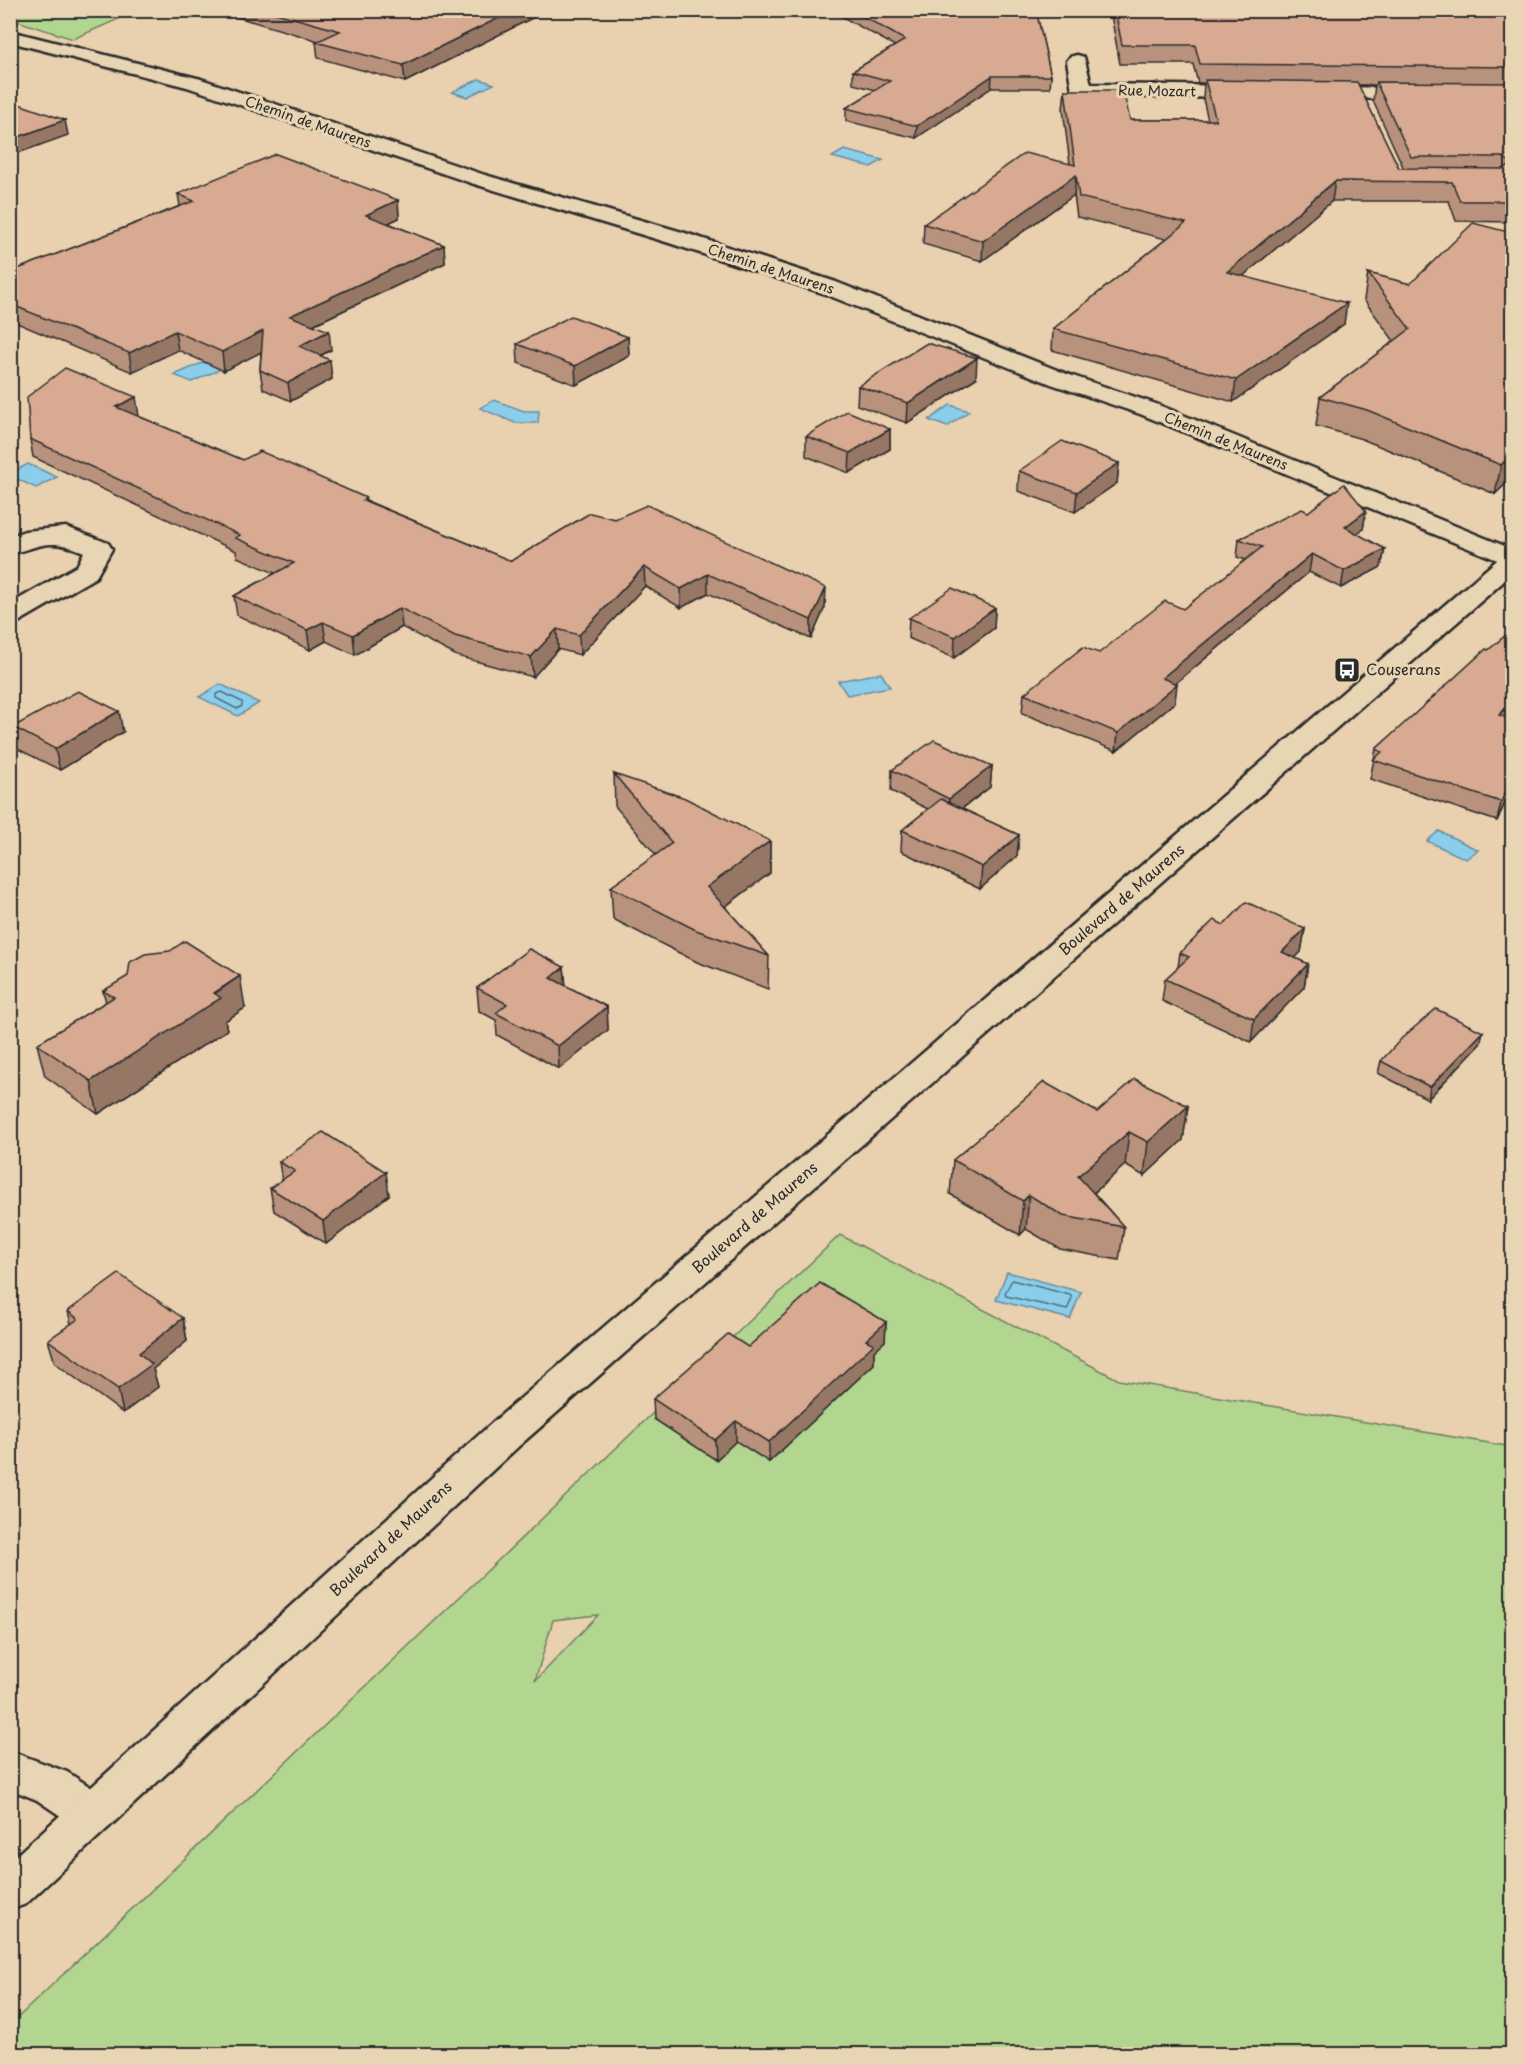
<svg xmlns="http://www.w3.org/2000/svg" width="1523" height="2065" viewBox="0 0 1523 2065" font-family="'Playpen Sans',sans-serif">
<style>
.green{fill:#b2d590;stroke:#6e805e;stroke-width:1.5;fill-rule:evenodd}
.water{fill:#8bceec;stroke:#658d9f;stroke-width:1.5}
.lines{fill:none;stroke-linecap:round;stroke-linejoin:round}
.shore{stroke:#516c78;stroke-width:1.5}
.minor-casing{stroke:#2b2b2b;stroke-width:5}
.tertiary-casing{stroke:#2b2b2b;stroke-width:5}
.minor{fill:#e8d5b3;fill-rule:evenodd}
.tertiary{fill:#e8d5b3;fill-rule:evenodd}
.wall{fill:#b9927d;stroke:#2b2b2b;stroke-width:1.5;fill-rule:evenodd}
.shaded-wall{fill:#967766;stroke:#2b2b2b;stroke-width:1.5}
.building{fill:#d7aa91;stroke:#2b2b2b;stroke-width:1.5}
.labels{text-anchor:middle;stroke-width:6;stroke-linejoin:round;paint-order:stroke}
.far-street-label{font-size:14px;fill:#2b2b2b;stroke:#e8d5b3}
.poi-label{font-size:15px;fill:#2b2b2b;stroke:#e8d5b3;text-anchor:start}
.street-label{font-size:15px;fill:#2b2b2b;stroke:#e8d5b3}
</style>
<rect width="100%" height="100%" fill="#e9d0af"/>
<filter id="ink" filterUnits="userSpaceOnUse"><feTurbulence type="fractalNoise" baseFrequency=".0167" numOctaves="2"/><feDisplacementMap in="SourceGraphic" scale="12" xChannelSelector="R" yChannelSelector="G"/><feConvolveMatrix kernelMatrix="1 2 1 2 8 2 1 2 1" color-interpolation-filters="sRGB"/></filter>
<g filter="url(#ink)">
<g class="green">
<polygon points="11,10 137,10 137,11 73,39 11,19"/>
<path d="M840 1235 1119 1380 1512 1447V2054H11V2024ZM597 1615H598L535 1681 553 1620Z"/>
</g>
<g class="water">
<polygon points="479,79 494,84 467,97 452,92"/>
<polygon points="844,150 883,160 871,167 832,157"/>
<polygon points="209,360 225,367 192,382 174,375"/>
<polygon points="494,400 524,411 539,411 538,423 515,423 480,408"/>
<polygon points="950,405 969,411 947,427 929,420"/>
<polygon points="28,464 57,477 36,488 11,476 11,473"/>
<polygon points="881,673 890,687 847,695 838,681"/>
<polygon points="220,684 259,703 238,716 199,697"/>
<polygon points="1439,831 1478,850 1466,859 1427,841"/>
<polygon points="1007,1272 1081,1292 1070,1319 996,1300"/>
</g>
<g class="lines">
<g class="shore">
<polygon points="222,692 242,702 242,706 237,709 216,698 216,694"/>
<polygon points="1012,1280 1070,1295 1072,1298 1067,1310 1006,1296 1005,1293"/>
</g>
<defs>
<g id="minor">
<polygon points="10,31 201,79 485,175 682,232 836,282 1067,374 1156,404 1512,549 1512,566 1140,414 1051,384 820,292 666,242 471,183 187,87 10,42"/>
<polygon points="1077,55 1084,57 1091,84 1247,86 1254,88 1257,92 1254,96 1247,98 1082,96 1075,94 1072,90 1067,61 1070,57"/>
<polygon points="1319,87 1418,88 1425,90 1428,94 1425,98 1418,100 1312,97 1309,93 1312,89"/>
<path d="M66 527 108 543 112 549 96 577 20 621 10 623V604L77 566 84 552C50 538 44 545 10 554V536L25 531Z"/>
<polygon points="10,1751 67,1772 109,1799 115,1813 109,1827 93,1832 77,1827 37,1800 10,1789"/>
</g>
<polygon id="tertiary" points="1512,553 1512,574 520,1445 26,1904 10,1910 10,1861 492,1423 1503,555"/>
</defs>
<use href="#minor" class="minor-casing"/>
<use href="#tertiary" class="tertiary-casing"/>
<use href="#minor" class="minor"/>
<use href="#tertiary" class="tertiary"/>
</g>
<g class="wall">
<polygon points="213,10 548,10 405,82 318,58 316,42 319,41"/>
<polygon points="691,10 710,10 697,18"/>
<polygon points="712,10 739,10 731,15"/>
<polygon points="830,10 1036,10 1051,76 1050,88 991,88 916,138 846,121 846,108 876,90 853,84 853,71 895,46"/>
<path d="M1110 10H1512V222L1456 221 1449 201H1332L1243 276 1344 324 1233 402 1052 350 1053 329 1166 239 1077 217 1074 195 982 261 923 244 924 224 1070 164 1063 109 1065 90 1130 120H1208L1203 99 1204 83H1198L1193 64H1120ZM1358 85H1375L1373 101 1404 169 1399 168Z"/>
<polygon points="178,194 398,200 399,218 388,223 444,245 445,263 313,325 331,350 320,356 332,379 291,401 263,389 260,370 261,352 224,371 178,350 132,372 10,320 10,272 180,206"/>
<polygon points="1368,273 1410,284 1512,478 1495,494 1362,439 1316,426 1320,397 1394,341 1364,300"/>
<polygon points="628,337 629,356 576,385 518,363 517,344"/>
<polygon points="976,378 907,423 857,405 858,386"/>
<polygon points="138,416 243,460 367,501 511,561 590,513 825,607 811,639 708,593 681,608 645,586 580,655 558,649 533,677 457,656 402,627 355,655 326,641 310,650 237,615 234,596 275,573 237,557 236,551 33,457 30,439 139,416"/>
<polygon points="890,429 890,449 849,473 806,456 806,436"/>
<polygon points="1119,463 1117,483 1075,512 1018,491 1019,471"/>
<polygon points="1366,511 1363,529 1357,534 1385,549 1381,567 1341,588 1309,572 1176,683 1175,702 1116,751 1022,713 1024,694 1183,609 1246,560 1237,557 1239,539 1308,512"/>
<polygon points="995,608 994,628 954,658 908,638 909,618"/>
<polygon points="1512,630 1512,717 1510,719 1512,787 1497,821 1370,779 1376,749"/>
<polygon points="13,727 123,732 60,770 18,749"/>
<polygon points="992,766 990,787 962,809 1019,835 1017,856 980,889 901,851 902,830 928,809 891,791 892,770"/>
<polygon points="614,774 770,841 770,873 725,907 769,956 768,989 697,962 613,919 611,887 656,855 615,806"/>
<polygon points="1224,925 1305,929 1301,952 1295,958 1308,964 1304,987 1251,1042 1162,1001 1165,979 1178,967 1180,953"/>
<polygon points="564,967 566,986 607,1007 608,1030 559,1069 497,1035 496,1020 479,1011 477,988"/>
<polygon points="103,991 245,1008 225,1021 227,1030 98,1114 45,1076 37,1044 106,1002"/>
<polygon points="1480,1044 1428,1099 1378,1073 1381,1061"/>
<polygon points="1188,1106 1183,1140 1144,1176 1125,1165 1094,1193 1124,1227 1119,1260 1060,1249 1026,1229 1020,1235 950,1194 953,1160 1097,1112"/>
<polygon points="279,1162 389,1195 326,1244 274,1211 270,1188 282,1180"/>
<polygon points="68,1311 183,1318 187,1341 153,1369 158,1387 123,1413 55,1363 48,1340 71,1324"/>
<polygon points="886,1322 885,1341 874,1351 874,1364 769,1462 736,1441 716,1460 654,1419 653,1399 748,1347"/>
</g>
<g class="shaded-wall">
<polygon points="515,10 548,10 405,82 403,65"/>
<polygon points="697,10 710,10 697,18"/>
<polygon points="731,10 739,10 731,15"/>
<polygon points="992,76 991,88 916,138 917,126"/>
<polygon points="65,120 68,135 10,156 10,140"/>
<polygon points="1076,175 1074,195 982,261 983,241"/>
<polygon points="1335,181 1332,201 1224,292 1227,272"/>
<polygon points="398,200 399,218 368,233 366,215"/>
<polygon points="444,245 445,263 293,334 290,316"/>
<polygon points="1347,303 1344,324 1233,402 1236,380"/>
<polygon points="175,331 178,350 132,372 129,353"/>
<polygon points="263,331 265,350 224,371 222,352"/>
<polygon points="329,331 331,350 301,365 299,346"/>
<polygon points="628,337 629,356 576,385 575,366"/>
<polygon points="977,358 976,378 907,423 908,403"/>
<polygon points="330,360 332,379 291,401 288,383"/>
<polygon points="136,397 139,416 119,426 116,407"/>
<polygon points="890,429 890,449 849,473 850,453"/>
<polygon points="1512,454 1512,478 1495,494 1501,465"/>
<polygon points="1119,463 1117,483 1075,512 1077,492"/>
<polygon points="1366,511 1363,529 1342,545 1345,527"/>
<polygon points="1385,549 1381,567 1341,588 1344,571"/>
<polygon points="1312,554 1309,572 1160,696 1162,678"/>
<polygon points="644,567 645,586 580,655 579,635"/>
<polygon points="708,574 708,593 681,608 681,589"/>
<polygon points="826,588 825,607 811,639 811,620"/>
<polygon points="400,608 402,627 355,655 353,635"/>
<polygon points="995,608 994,628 954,658 955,637"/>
<polygon points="323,622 326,641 310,650 307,630"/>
<polygon points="557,629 558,649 533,677 531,657"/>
<polygon points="1177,684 1175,702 1116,751 1118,733"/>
<polygon points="1512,702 1512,717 1495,734 1499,715"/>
<polygon points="119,711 123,732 60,770 55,749"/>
<polygon points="992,766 990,787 948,819 949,799"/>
<polygon points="1512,777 1512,787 1497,821 1501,802"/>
<polygon points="1019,835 1017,856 980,889 982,867"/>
<polygon points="770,841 770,873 708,919 707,887"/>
<polygon points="1305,929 1301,952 1278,975 1282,952"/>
<polygon points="1308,964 1304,987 1251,1042 1254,1019"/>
<polygon points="564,967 566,990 551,978"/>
<polygon points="240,976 245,1008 225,1021 227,1030 98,1114 91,1081"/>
<polygon points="607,1007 608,1030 559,1069 558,1046"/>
<polygon points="1483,1032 1480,1044 1428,1099 1430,1087"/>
<polygon points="1188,1106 1183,1140 1144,1176 1148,1142"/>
<polygon points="1129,1132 1125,1165 1075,1209 1078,1176"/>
<polygon points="386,1172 389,1195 326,1244 323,1221"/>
<polygon points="1029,1195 1026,1229 1020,1235 1023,1201"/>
<polygon points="183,1318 187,1341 153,1369 158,1387 123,1413 118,1389 139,1353"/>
<polygon points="886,1322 885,1341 874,1351 874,1364 769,1462 769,1442 866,1340"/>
<polygon points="736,1421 736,1441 716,1460 715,1440"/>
</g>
<g class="building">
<polygon points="265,10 515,10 403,65 316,42 340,31"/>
<polygon points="852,10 1036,10 1051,76 992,76 917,126 846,108 890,81 853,71 905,40"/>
<polygon points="1115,10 1512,10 1512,67 1200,64 1195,45 1122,45"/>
<polygon points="1205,80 1357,82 1399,168 1503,169 1512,164 1503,157 1411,157 1376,82 1512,83 1512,201 1460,201 1452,182 1335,181 1227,272 1347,303 1236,380 1053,329 1186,223 1079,197 1076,175 983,241 924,224 1025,153 1075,165 1065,90 1123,90 1130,120 1216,120"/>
<polygon points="10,101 65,120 10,140"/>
<polygon points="276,154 398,200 366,215 444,245 290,316 329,331 299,346 330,360 288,383 260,370 263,331 222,352 175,331 129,353 10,304 10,272 194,201 178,194"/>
<polygon points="1473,223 1512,233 1512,454 1501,465 1367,410 1320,397 1410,329 1368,273 1410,284"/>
<polygon points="571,316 628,337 575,366 517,344"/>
<polygon points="927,343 977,358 908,403 858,386"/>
<polygon points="65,368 136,397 116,407 243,460 260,451 366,498 363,500 511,561 590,513 615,519 647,505 826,588 811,620 708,574 681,589 644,567 579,635 557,629 531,657 455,636 400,608 353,635 323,622 307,630 234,596 294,563 235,538 240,535 30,439 27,397"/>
<polygon points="847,411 890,429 850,453 806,436"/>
<polygon points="1062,441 1119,463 1077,492 1019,471"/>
<polygon points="1344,484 1366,511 1345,527 1385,549 1344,571 1312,554 1162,678 1177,684 1118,733 1024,694 1083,647 1099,653 1165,601 1183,609 1262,547 1239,539 1302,509 1308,512"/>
<polygon points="952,588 995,608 955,637 909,618"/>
<polygon points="1512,630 1512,702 1499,715 1512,720 1512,777 1501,802 1373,760 1382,752 1376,749 1486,649 1488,650"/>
<polygon points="78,691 119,711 55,749 13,727"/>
<polygon points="934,740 992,766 949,799 892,770"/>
<polygon points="614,774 685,798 770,841 707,887 769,956 696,930 611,887 672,843"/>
<polygon points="941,799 1019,835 982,867 902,830"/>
<polygon points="1246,902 1305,929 1282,952 1308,964 1254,1019 1165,979 1189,957 1180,953 1214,920 1224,925"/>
<polygon points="185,941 240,976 214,993 221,998 91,1081 37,1044 114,997 103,991 128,976 130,962 145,954 170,951"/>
<polygon points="529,949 564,967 551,978 607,1007 558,1046 496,1013 507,1004 477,988"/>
<polygon points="1436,1009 1483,1032 1430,1087 1381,1061 1402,1038"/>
<polygon points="1135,1079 1188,1106 1148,1142 1129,1132 1078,1176 1124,1227 1063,1216 1029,1195 1023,1201 953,1160 1044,1082 1097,1112"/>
<polygon points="323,1132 386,1172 323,1221 270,1188 295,1171 279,1162"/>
<polygon points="119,1274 183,1318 139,1353 152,1364 118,1389 48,1340 78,1319 68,1311"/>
<polygon points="820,1283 886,1322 866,1340 874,1344 769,1442 736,1421 715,1440 653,1399 728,1334 748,1347"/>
</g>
</g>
<defs>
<symbol id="bus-square" viewBox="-11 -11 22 22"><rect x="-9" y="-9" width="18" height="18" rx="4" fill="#2b2b2b" stroke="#e8d5b3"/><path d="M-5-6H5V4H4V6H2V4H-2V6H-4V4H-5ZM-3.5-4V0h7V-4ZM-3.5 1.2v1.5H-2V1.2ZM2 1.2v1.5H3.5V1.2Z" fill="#fff"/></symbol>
</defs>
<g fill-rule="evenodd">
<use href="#bus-square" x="1332" y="655" width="30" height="30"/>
</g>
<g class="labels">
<g class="far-street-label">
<text transform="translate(1157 91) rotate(1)" y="5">Rue Mozart</text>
<text transform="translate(308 122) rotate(19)" y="5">Chemin de Maurens</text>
<text transform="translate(771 269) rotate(18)" y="5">Chemin de Maurens</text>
<text transform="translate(1226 441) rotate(22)" y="5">Chemin de Maurens</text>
</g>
<g class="poi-label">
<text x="1366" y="675">Couserans</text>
</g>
<g class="street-label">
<text transform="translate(1122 900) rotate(-41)" y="5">Boulevard de Maurens</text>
<text transform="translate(755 1218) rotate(-41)" y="5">Boulevard de Maurens</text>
<text transform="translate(391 1539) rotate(-43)" y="5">Boulevard de Maurens</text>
</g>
</g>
<rect width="1523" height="2065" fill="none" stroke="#e8d5b3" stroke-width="36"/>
<rect x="18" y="18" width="1487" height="2029" fill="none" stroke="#2b2b2b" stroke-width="2" filter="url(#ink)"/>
</svg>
